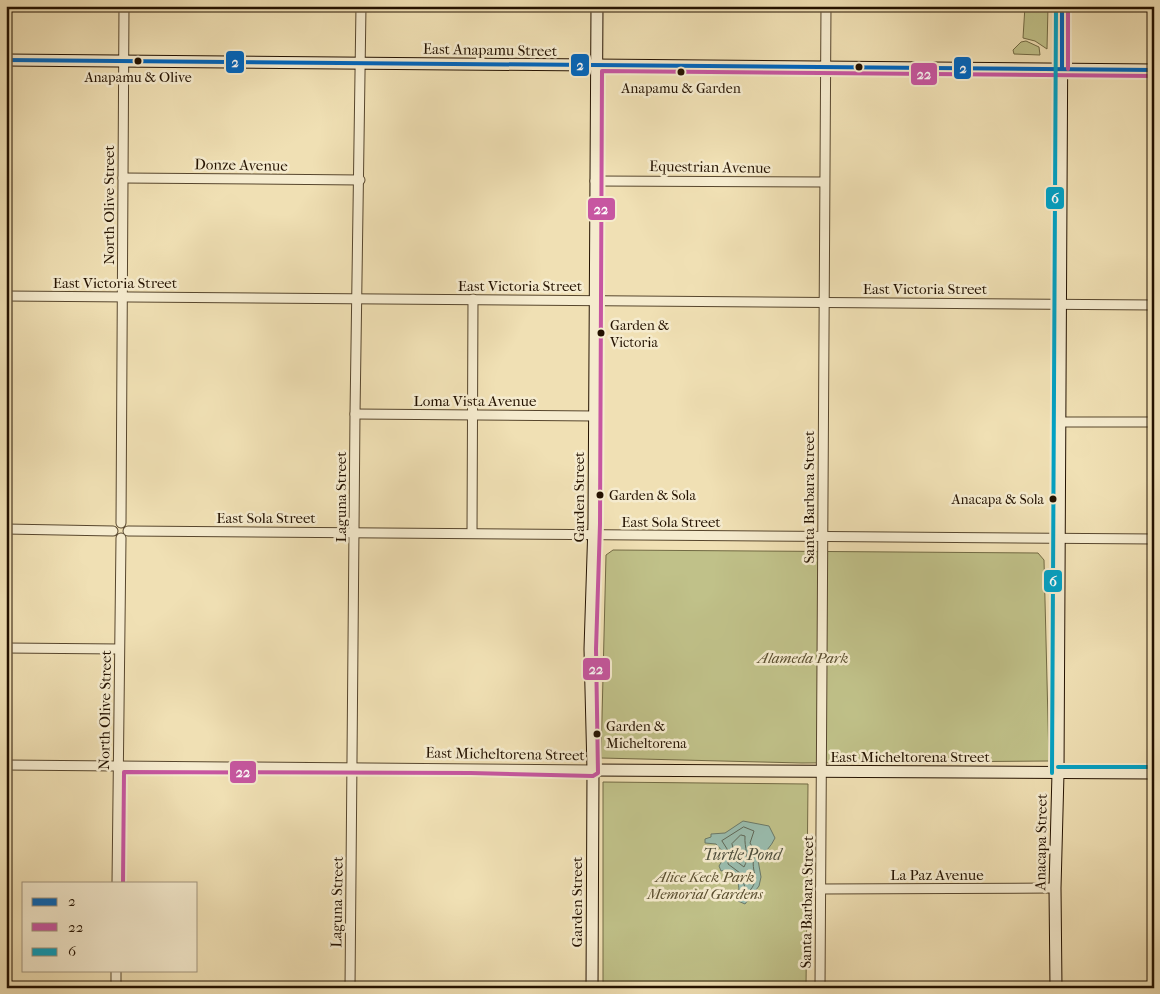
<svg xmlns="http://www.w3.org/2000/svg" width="1160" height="994" viewBox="0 0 1160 994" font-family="'IM FELL French Canon',serif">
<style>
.green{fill:#c0c189;stroke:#726a44}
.water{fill:#9abdaf;stroke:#6b7969}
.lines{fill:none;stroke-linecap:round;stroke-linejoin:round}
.shore{stroke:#5f6858;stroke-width:1}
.street-casing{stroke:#57462d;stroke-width:11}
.secondary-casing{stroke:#241200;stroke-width:13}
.street{stroke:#f5ebce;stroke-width:9}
.secondary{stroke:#f5ebce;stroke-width:11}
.bus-1-casing{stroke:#f5ebce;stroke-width:8}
.bus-2-casing{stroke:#f5ebce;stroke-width:8}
.bus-3-casing{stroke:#f5ebce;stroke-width:8}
.bus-1{stroke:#0065bd;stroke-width:4}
.bus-2{stroke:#c756a1;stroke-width:4}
.bus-3{stroke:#02a1c4;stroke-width:4}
.bus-dot{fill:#241200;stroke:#f5ebce;stroke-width:2}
.labels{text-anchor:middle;stroke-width:5;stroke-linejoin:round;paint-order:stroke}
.bus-label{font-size:14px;fill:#241200;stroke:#f5ebce;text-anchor:start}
.street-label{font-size:15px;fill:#241200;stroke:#f5ebce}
.park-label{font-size:15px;font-style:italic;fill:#5b4f30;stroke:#f5ebce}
.water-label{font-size:16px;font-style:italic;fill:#4d4e3d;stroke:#f5ebce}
.line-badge{stroke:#f5ebce;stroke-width:2}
.badge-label{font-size:14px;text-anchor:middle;font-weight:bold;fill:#fff}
</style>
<rect width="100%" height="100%" fill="#f0e0b4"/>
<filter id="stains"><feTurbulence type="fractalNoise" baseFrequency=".004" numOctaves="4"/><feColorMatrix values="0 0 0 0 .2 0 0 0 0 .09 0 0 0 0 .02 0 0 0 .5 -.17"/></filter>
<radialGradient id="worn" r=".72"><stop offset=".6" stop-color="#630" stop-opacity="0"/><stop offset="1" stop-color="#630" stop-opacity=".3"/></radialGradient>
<g class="green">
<polygon points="864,6 973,6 973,10 865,11"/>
<polygon points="1025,6 1048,6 1047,49 1035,41 1023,38"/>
<polygon points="1026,41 1039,47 1040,55 1014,54 1013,50 1021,42"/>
<polygon points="613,550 1038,553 1044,560 1049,761 802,763 601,758 606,555"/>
<polygon points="603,782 808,784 806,988 603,988"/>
</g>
<path class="water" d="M743 821 769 826 775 838C771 847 764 853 758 860L761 877 759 886 745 904 738 901C741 889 738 867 721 871L719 866 724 858V853L716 844 705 843V839L711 837V834L725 833Z"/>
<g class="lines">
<g class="shore">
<path d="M744 827 754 831 750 843 756 853C747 869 764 879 747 893L740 873 728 864 729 852 722 841Z"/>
<path d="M741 835 745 836C744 848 750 857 744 867L736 861 732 844Z"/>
</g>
<defs>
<g id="street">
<polyline points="123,178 360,180"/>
<polyline points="595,181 824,182"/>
<polyline points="6,296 1154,305"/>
<polyline points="355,414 594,416"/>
<polyline points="1060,422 1154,422"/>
<polyline points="121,523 124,6"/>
<polyline points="6,529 113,531"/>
<polyline points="128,531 1154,539"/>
<polyline points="472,533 473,299"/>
<polyline points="6,648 119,649"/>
<polyline points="6,765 593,770"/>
<polyline points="117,883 121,538"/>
<polyline points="820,889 1055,888"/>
<polyline points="116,988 116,970"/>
<polyline points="350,988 355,414 361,6"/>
<polyline points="820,988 826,6"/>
</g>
<g id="secondary">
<polyline points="6,60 1154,70"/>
<polyline points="593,770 1154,773"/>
<polyline points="592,988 593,770 590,649 594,524 597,6"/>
<polyline points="1056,988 1055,888 1058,773 1062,6"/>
</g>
</defs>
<use href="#street" class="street-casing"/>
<use href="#secondary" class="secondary-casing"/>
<use href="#street" class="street"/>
<use href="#secondary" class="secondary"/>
<defs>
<g id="bus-1">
<polyline points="1062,6 1062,69"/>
<polyline points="6,60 1154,70"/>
</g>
<g id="bus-2">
<polyline points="1068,6 1068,69"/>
<polyline points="123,883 124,772 471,773 593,776 598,773 596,649 600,524 602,71 1154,76"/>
</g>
<g id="bus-3">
<polyline points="1058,767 1154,767"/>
<polyline points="1052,773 1056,6"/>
</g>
</defs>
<use href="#bus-1" class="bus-1-casing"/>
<use href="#bus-2" class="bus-2-casing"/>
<use href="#bus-3" class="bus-3-casing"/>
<use href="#bus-1" class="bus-1"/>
<use href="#bus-2" class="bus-2"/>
<use href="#bus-3" class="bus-3"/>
</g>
<g class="bus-dot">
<circle cx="138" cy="61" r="4.5"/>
<circle cx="859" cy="67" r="4.5"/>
<circle cx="681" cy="72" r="4.5"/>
<circle cx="601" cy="333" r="4.5"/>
<circle cx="600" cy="495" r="4.5"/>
<circle cx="1053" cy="499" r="4.5"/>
<circle cx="597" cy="734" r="4.5"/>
</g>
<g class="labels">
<g class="bus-label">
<text x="138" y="82" text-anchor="middle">Anapamu &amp; Olive</text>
<text x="681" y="93" text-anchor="middle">Anapamu &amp; Garden</text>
<text x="610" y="330">Garden &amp;<tspan x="610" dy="17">Victoria</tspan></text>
<text x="609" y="500">Garden &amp; Sola</text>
<text x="1044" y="504" text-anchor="end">Anacapa &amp; Sola</text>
<text x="606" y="731">Garden &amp;<tspan x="606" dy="17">Micheltorena</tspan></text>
</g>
<g class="street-label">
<text transform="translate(490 50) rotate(1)" y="5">East Anapamu Street</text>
<text transform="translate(241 165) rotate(1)" y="5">Donze Avenue</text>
<text transform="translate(710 167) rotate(1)" y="5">Equestrian Avenue</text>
<text transform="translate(109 205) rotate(-90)" y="5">North Olive Street</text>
<text x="115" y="288">East Victoria Street</text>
<text x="520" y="291">East Victoria Street</text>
<text x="925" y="294">East Victoria Street</text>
<text x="475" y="406">Loma Vista Avenue</text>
<text transform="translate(341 497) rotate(-90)" y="5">Laguna Street</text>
<text transform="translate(579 497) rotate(-90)" y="5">Garden Street</text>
<text transform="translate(809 497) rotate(-90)" y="5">Santa Barbara Street</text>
<text x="266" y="523">East Sola Street</text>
<text x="671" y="527">East Sola Street</text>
<text transform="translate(105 710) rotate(-89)" y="5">North Olive Street</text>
<text transform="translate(505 754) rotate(1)" y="5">East Micheltorena Street</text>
<text x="910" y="762">East Micheltorena Street</text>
<text transform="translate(1041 842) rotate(-89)" y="5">Anacapa Street</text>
<text x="937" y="880">La Paz Avenue</text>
<text transform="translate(337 902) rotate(-89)" y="5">Laguna Street</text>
<text transform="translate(577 902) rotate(-90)" y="5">Garden Street</text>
<text transform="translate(807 902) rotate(-89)" y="5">Santa Barbara Street</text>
</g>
<g class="park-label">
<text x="803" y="663">Alameda Park</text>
<text x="705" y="882">Alice Keck Park<tspan x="705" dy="17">Memorial Gardens</tspan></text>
</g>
<g class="water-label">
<text x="742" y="860">Turtle Pond</text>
</g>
</g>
<g class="line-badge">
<rect x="225" y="50" width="20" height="24" rx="5" fill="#0065bd"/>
<rect x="570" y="53" width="20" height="24" rx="5" fill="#0065bd"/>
<rect x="953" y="56" width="19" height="24" rx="5" fill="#0065bd"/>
<rect x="910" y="62" width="28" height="24" rx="5" fill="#c756a1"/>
<rect x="1045" y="186" width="20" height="24" rx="5" fill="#02a1c4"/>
<rect x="587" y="197" width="29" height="24" rx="5" fill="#c756a1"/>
<rect x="1043" y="569" width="20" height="24" rx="5" fill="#02a1c4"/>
<rect x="582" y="657" width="29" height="24" rx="5" fill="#c756a1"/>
<rect x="229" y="760" width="28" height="24" rx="5" fill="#c756a1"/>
</g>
<g class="badge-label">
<text x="235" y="67">2</text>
<text x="580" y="70">2</text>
<text x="963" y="73">2</text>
<text x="924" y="79">22</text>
<text x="1055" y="203">6</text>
<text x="601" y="214">22</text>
<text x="1053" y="586">6</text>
<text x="596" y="674">22</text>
<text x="243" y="777">22</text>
</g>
<rect width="1160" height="994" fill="none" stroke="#f0e0b4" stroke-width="25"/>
<rect x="8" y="8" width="1145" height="979" fill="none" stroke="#241200" stroke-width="2.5"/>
<rect x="12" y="12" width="1135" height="969" fill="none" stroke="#241200"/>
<rect x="22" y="882" width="175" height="90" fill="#f5ebce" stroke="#a1947c"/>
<rect x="32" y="898" width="25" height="8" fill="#0065bd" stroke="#a1947c"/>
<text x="68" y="906" font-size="15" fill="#241200">2</text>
<rect x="32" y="923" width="25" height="8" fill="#c756a1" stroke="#a1947c"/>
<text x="68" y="932" font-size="15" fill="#241200">22</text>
<rect x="32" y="948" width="25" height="8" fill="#02a1c4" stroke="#a1947c"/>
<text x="68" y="956" font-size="15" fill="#241200">6</text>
<rect width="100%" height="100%" filter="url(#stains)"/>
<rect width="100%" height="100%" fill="url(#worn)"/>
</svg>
